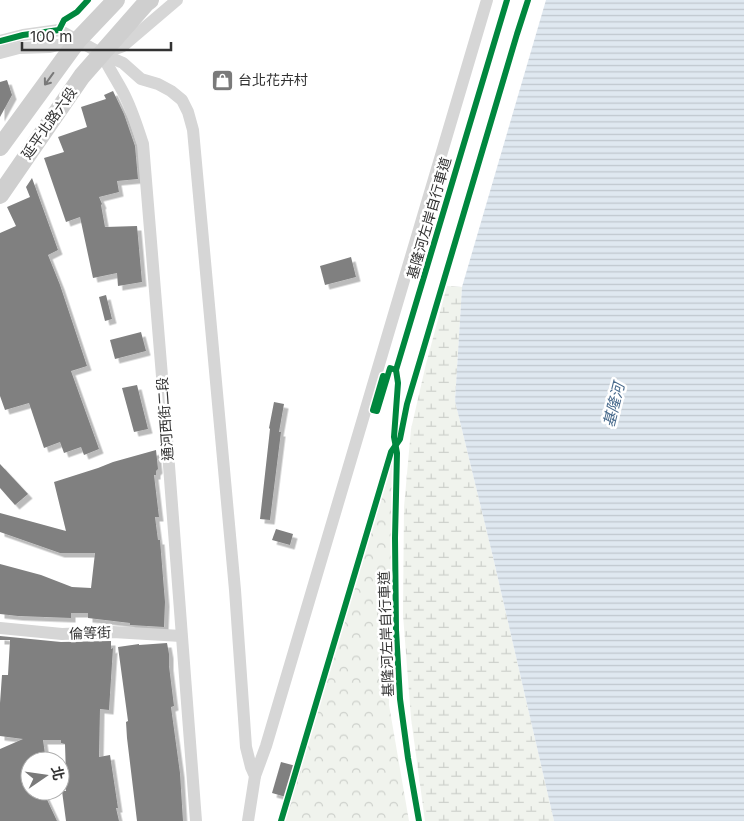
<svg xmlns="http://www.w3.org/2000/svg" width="744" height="821" viewBox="0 0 744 821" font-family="Inter,'Noto Sans TC',sans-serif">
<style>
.wetland{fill:url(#wetland-marsh)}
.park{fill:url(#park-crowns)}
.water{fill:url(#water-rules)}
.building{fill:#808080;filter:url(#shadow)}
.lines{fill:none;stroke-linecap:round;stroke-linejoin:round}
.minor{stroke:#d6d6d6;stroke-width:12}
.secondary{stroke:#cfcfcf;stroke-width:18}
.cycleway-casing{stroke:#fff;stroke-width:9}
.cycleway{stroke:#00873e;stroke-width:6}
.oneway{stroke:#797979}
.labels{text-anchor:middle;stroke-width:5;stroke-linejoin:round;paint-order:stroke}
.poi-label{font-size:14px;fill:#323232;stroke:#fff;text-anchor:start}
.street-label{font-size:14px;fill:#323232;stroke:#fff}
.water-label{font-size:15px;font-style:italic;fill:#486a8c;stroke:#fff}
</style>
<defs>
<pattern id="wetland-marsh" width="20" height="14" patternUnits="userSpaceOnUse" patternTransform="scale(1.25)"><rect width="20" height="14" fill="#f0f3ed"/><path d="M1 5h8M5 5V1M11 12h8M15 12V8" fill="none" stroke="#ced1cc"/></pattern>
<pattern id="park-crowns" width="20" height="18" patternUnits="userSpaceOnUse" patternTransform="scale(1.25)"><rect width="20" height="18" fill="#f0f3ed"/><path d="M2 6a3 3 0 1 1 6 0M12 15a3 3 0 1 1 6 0" fill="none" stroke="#ced1cc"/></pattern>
<pattern id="water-rules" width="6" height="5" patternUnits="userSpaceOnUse" patternTransform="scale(1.25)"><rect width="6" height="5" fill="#dfe8f0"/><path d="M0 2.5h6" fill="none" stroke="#c0c7ce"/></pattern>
<filter id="shadow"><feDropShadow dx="4.5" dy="4.5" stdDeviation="0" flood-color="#0004"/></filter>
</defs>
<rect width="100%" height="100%" fill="#fff"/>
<polygon class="wetland" points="447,286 462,287 455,401 493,557 554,821 425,821 411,718 403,615 404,507 411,429 426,364"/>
<polygon class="park" points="392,455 389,705 409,821 280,821 294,762"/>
<polygon class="water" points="546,0 744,0 744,821 554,821 493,557 455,401 462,287"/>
<g class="building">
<polygon points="7,80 12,95 0,117 0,82"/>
<polygon points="113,91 124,114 135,146 138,179 117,181 119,192 99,197 102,204 101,205 105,227 137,226 142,282 118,286 117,273 93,278 80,217 66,222 44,158 64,152 58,137 87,127 81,107 106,99 104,95"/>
<polygon points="32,178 58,250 48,255 60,285 87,366 71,371 99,449 84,455 81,447 64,453 60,442 44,448 29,403 5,410 0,396 0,233 16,226 7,207 30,197 26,187"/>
<polygon points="351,257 356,277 325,285 320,266"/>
<polygon points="106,295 112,319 105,321 99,297"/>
<polygon points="141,332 146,351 115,359 110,340"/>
<polygon points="137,385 148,429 134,432 122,388"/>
<polygon points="274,402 284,404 279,432 281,432 270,520 260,519 270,429 269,428"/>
<polygon points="156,450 158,469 156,471 156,475 154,475 159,517 155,517 158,540 160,540 165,602 164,627 130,625 130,623 88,618 88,613 71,613 71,618 18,616 0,614 0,564 41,575 72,587 91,588 95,553 60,553 0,532 0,513 66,531 54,482 98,468 113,462"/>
<polygon points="0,464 28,494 15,505 0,488"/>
<polygon points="276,529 293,534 290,545 272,540"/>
<polygon points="0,636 61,642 111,641 111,649 113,648 109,710 100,709 99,757 110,755 118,808 116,808 119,821 66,821 62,791 66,791 62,776 66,776 65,744 61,743 61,740 43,740 46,761 30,761 30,791 43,791 57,821 0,821 0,749 23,739 0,736 0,703 2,675 8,675 10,640 0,640"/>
<polygon points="167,643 169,654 169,666 174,706 171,707 180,773 183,821 137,821 127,738 126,722 128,721 118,647 139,644 139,645"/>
<polygon points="281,762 296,766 286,797 272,793"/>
</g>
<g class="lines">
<g class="minor">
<polyline points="0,41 23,35 59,30 102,54 123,63 141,79 158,84 171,91 182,100 188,112 193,130 235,590 246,747 251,767 255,776 248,821"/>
<polyline points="0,53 19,48 50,47 78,40"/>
<polyline points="104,53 123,46 177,0"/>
<path d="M102 54C108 67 116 79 123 92 132 109 137 126 143 144L165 413 196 821"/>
<polyline points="0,628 62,634 113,632 181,636"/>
<polyline points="255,776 266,746 487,0"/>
</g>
<g class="secondary">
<polyline points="0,147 78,40 116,0"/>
<polyline points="0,195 82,76 146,3 150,0"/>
</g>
<defs>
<g id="cycleway">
<polyline points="0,41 23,35 59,30 64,20 77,12 88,0"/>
<polyline points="383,376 373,410 377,411 390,368 396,370"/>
<polyline points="281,821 391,452 400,439 407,404 424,347 517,34 528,0"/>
<polyline points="419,821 408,758 400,699 396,630 395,538 397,453 394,437 398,383 396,370 507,0"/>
</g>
</defs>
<use href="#cycleway" class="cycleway-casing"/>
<use href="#cycleway" class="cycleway"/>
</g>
<defs><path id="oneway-shaft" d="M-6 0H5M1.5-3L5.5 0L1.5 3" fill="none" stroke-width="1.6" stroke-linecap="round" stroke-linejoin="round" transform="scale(1.25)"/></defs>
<use class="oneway" href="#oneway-shaft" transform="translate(49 79) rotate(126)"/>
<defs>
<symbol id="shop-square" viewBox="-11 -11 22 22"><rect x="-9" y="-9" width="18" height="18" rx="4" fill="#7a7a7a" stroke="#fff"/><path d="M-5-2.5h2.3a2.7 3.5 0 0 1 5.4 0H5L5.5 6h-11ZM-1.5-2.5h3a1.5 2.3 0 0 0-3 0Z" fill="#fff"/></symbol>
</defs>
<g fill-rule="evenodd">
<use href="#shop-square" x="210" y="68" width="25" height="25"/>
</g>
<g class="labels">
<g class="poi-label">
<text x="238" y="85">台北花卉村</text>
</g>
<g class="street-label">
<text transform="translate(49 123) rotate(-55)" y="5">延平北路六段</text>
<text transform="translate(429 218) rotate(-74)" y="5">基隆河左岸自行車道</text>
<text transform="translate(165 419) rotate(-94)" y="5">通河西街二段</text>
<text transform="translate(90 633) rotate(-2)" y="5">倫等街</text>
<text transform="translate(386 634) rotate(-92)" y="5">基隆河左岸自行車道</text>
</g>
<g class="water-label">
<text transform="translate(614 405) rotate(-76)" y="5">基隆河</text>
</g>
</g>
<g transform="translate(45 776) rotate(77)"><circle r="24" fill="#ffffff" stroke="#adadad"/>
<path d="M0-4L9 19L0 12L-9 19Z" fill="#7a7a7a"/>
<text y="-8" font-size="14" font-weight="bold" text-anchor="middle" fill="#323232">北</text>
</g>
<path d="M22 42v8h149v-8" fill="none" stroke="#323232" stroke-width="2.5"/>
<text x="30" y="42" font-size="15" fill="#323232" stroke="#ffffff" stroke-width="4" paint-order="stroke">100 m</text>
</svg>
